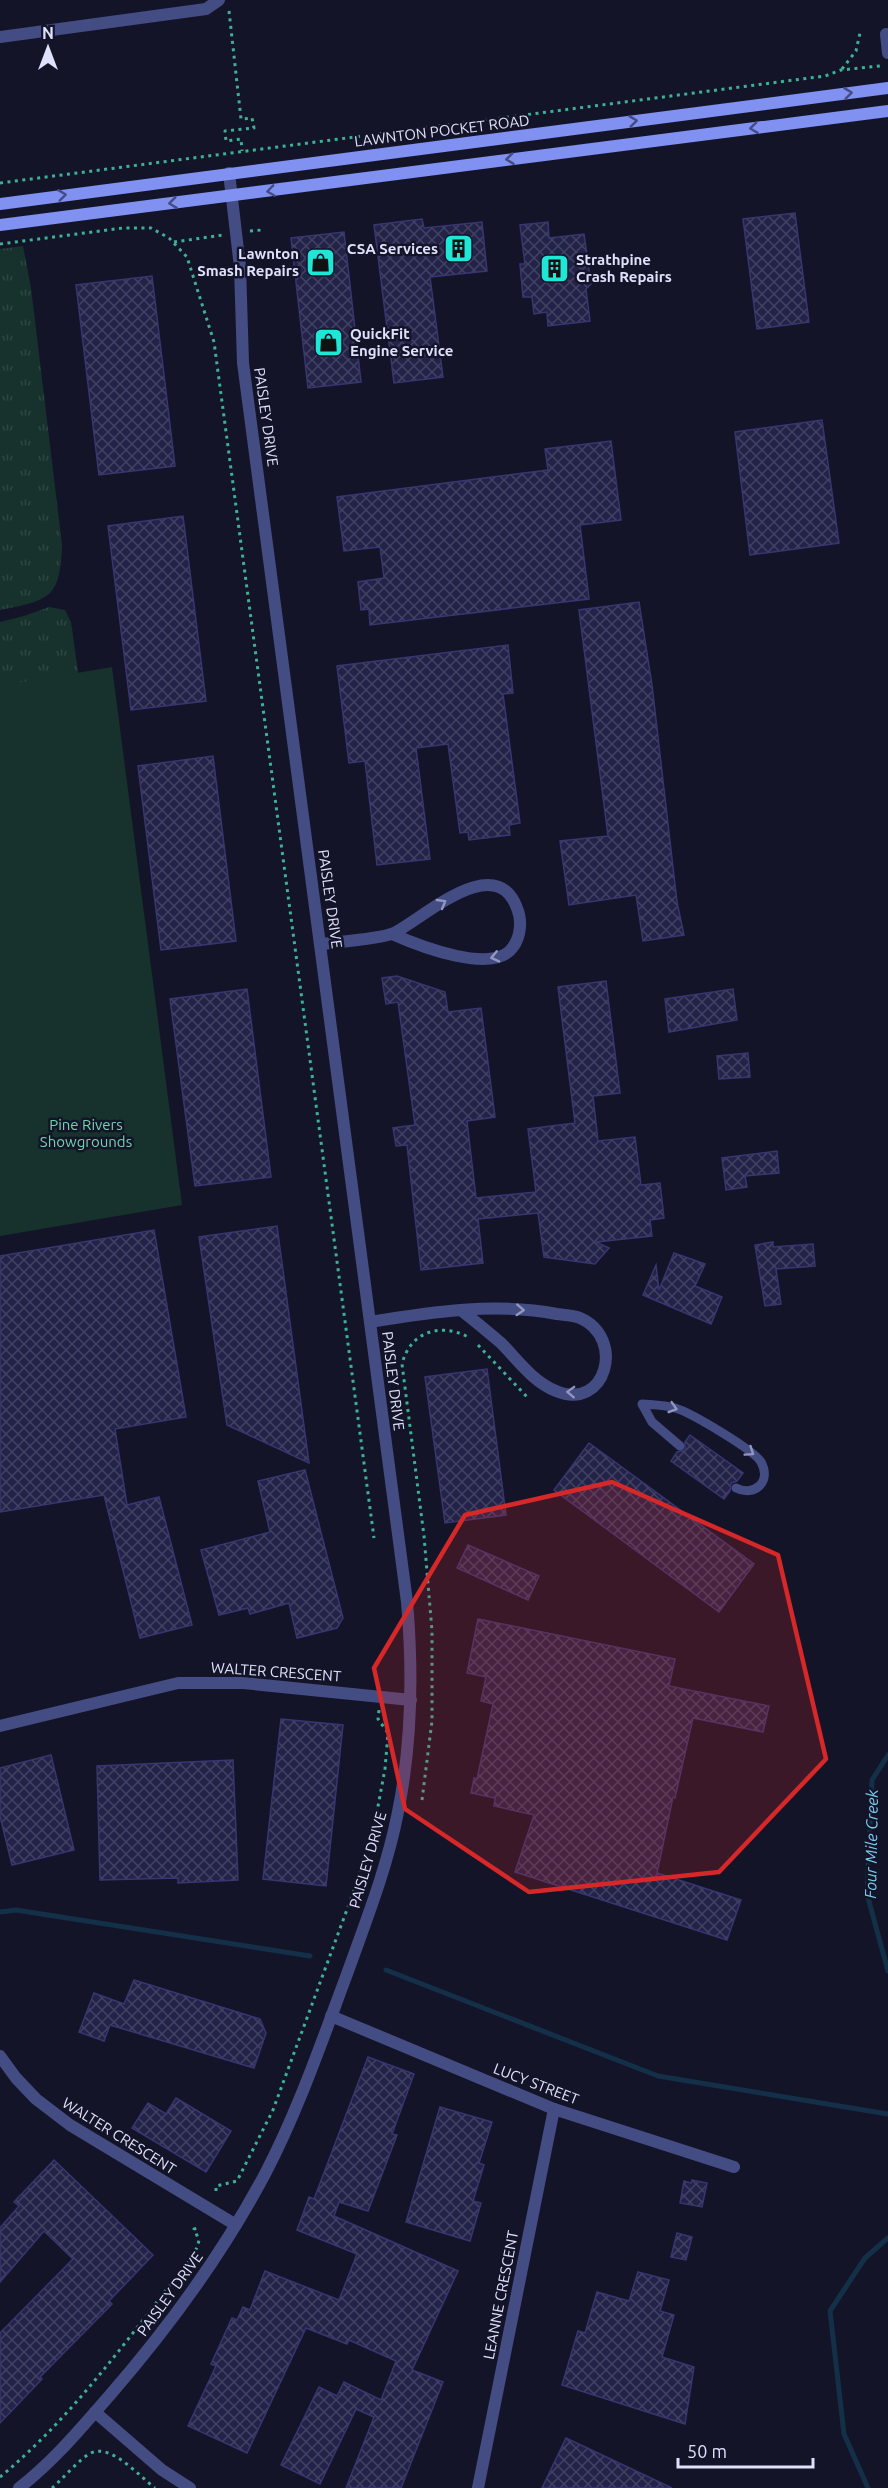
<svg xmlns="http://www.w3.org/2000/svg" width="888" height="2488" viewBox="0 0 888 2488" font-family="Ubuntu,sans-serif">
<style>
.grass{fill:url(#grass-tufts)}
.park{fill:#17322d}
.lines{fill:none;stroke-linecap:round;stroke-linejoin:round}
.stream{stroke:#133048;stroke-width:5}
.building{fill:url(#building-cross-hatch);stroke:#373671;stroke-width:1.5}
.path{stroke:#3eb195;stroke-width:3;stroke-dasharray:3 4.5;stroke-linecap:butt}
.service{stroke:#444d83;stroke-width:9}
.minor{stroke:#444d83;stroke-width:12}
.secondary{stroke:#8091f2;stroke-width:12}
.oneway{stroke:#454c83}
.oneway2{stroke:#9297c0}
.marked{fill:#d62828;fill-opacity:0.2;stroke:#d62828;stroke-width:4.5;stroke-linejoin:round}
.labels{text-anchor:middle;stroke-width:5;stroke-linejoin:round;paint-order:stroke}
.street-label{font-size:15px;fill:#dfe1fc;stroke:#141429}
.poi-label{font-size:15px;font-weight:bold;fill:#dfe1fc;stroke:#141429;text-anchor:end}
.park-label{font-size:15px;fill:#71d5ab;stroke:#141429}
.water-label{font-size:16px;font-style:italic;fill:#78cef1;stroke:#141429}
</style>
<defs>
<pattern id="grass-tufts" width="24" height="20" patternUnits="userSpaceOnUse" patternTransform="scale(1.5)"><rect width="24" height="20" fill="#17322d"/><path d="M3 7l-1-3M5 7V3M7 7l1-3M15 17l-1-3M17 17v-4M19 17l1-3" fill="none" stroke="#2d4642"/></pattern>
<pattern id="building-cross-hatch" width="8" height="8" patternUnits="userSpaceOnUse" patternTransform="scale(1.5)"><rect width="8" height="8" fill="#232248"/><path d="M0 0l8 8M0 8l8-8" fill="none" stroke="#424263"/></pattern>
</defs>
<rect width="100%" height="100%" fill="#141429"/>
<g class="grass">
<path d="M23 246 31 288 62 545C60 598 50 600 0 610V249Z"/>
<polygon points="49,607 65,610 71,622 82,700 0,925 0,622 24,616"/>
</g>
<polygon class="park" points="112,667 182,1205 0,1236 0,686"/>
<g class="lines">
<g class="stream">
<polyline points="888,1755 872,1780 867,1894 888,1971"/>
<polyline points="0,1912 16,1910 310,1956"/>
<polyline points="386,1970 658,2076 888,2114"/>
<polyline points="868,2488 844,2434 830,2311 865,2258 888,2238"/>
</g>
</g>
<g class="building">
<polygon points="795,213 809,322 757,329 743,219"/>
<polygon points="422,219 424,228 482,222 487,271 430,277 443,377 394,383 374,225"/>
<polygon points="548,222 549,238 584,234 591,284 586,289 590,321 548,326 547,312 534,314 532,297 523,297 520,264 525,264 520,225"/>
<polygon points="344,232 361,382 308,388 291,238"/>
<polygon points="152,276 175,466 99,475 76,285"/>
<polygon points="822,420 839,543 750,555 735,432"/>
<polygon points="611,441 621,520 580,525 589,599 370,625 369,609 361,610 358,582 384,578 380,547 344,551 337,497 548,470 545,449"/>
<polygon points="183,516 206,701 131,710 108,526"/>
<polygon points="639,602 652,685 677,902 684,935 643,941 636,895 569,905 560,841 608,836 579,610"/>
<polygon points="508,645 513,693 503,694 520,823 509,825 510,835 469,840 468,832 460,833 448,744 416,748 430,859 377,865 365,761 349,763 337,666"/>
<polygon points="213,756 236,941 161,950 138,766"/>
<polygon points="397,976 445,992 448,1012 481,1008 495,1117 467,1121 476,1198 536,1192 528,1129 575,1123 558,987 606,981 620,1093 593,1096 598,1141 635,1137 641,1185 660,1183 664,1218 650,1220 652,1236 596,1242 609,1248 595,1264 544,1257 538,1213 478,1219 483,1263 421,1270 407,1145 396,1146 393,1128 415,1125 398,1002 386,1004 382,978"/>
<polygon points="247,989 271,1177 195,1186 170,999"/>
<polygon points="733,989 737,1020 669,1032 665,999"/>
<polygon points="748,1053 750,1077 719,1079 717,1056"/>
<polygon points="777,1151 779,1173 745,1176 747,1187 726,1190 722,1158"/>
<polygon points="277,1226 309,1463 227,1425 199,1237"/>
<polygon points="154,1230 186,1417 115,1429 127,1505 159,1497 192,1625 140,1638 104,1495 0,1512 0,1256"/>
<polygon points="773,1242 773,1247 813,1244 815,1266 776,1269 781,1304 765,1306 755,1245"/>
<polygon points="674,1253 705,1264 695,1286 722,1297 711,1324 643,1295 656,1265 659,1290"/>
<polygon points="487,1369 506,1515 445,1523 425,1377"/>
<polygon points="690,1435 743,1473 737,1481 731,1483 730,1491 724,1499 671,1461 677,1452 685,1450 685,1442"/>
<polygon points="589,1443 754,1564 719,1612 554,1490"/>
<polygon points="305,1470 343,1618 337,1628 297,1638 289,1603 250,1614 248,1608 219,1615 201,1550 270,1532 258,1481"/>
<polygon points="468,1545 539,1576 528,1600 457,1568"/>
<polygon points="478,1619 675,1659 669,1686 769,1706 763,1732 693,1718 675,1798 673,1797 657,1873 741,1900 727,1940 515,1872 534,1815 494,1806 495,1798 471,1793 474,1778 477,1779 493,1704 481,1701 486,1677 467,1673"/>
<polygon points="281,1719 343,1725 326,1886 263,1879"/>
<polygon points="51,1755 74,1850 12,1865 0,1816 0,1768"/>
<polygon points="233,1760 238,1880 178,1883 178,1878 100,1880 97,1766"/>
<polygon points="134,1980 260,2019 266,2033 254,2068 110,2025 104,2041 79,2032 94,1993 124,2004"/>
<polygon points="368,2057 414,2074 392,2134 397,2135 368,2211 339,2202 334,2216 458,2271 412,2370 443,2382 401,2488 346,2488 374,2417 356,2409 320,2484 281,2465 319,2387 337,2396 344,2382 381,2400 396,2361 349,2340 347,2344 306,2328 247,2453 188,2426 216,2366 211,2364 232,2318 237,2320 243,2307 250,2310 265,2271 339,2300 357,2254 297,2230 309,2197 314,2199"/>
<polygon points="176,2098 231,2131 206,2172 132,2128 148,2103 166,2114"/>
<polygon points="440,2107 492,2122 479,2163 484,2165 473,2201 481,2203 470,2241 406,2222"/>
<polygon points="54,2160 153,2255 109,2301 112,2304 40,2377 42,2379 0,2423 0,2333 73,2259 44,2231 0,2282 0,2228 19,2206 14,2202"/>
<polygon points="692,2180 707,2183 702,2207 680,2203 684,2181 691,2183"/>
<polygon points="677,2233 692,2237 686,2260 671,2257"/>
<polygon points="638,2272 669,2280 660,2311 674,2315 662,2357 694,2367 685,2424 562,2385 578,2331 585,2333 597,2292 629,2301"/>
<polygon points="566,2438 672,2488 542,2488"/>
</g>
<g class="lines">
<g class="path">
<polyline points="229,11 241,119 252,118 254,128 225,131 226,141 241,139 242,151"/>
<polyline points="842,69 856,51 860,33"/>
<polyline points="0,183 825,76 841,70 880,66"/>
<polyline points="250,231 262,230"/>
<polyline points="174,242 223,235"/>
<polyline points="0,244 123,228 151,228 169,238 187,257 214,342 374,1538"/>
<polyline points="478,1345 528,1398"/>
<path d="M422 1800 432 1721V1631L424 1536 402 1364C410 1332 440 1322 468 1337"/>
<polyline points="216,2191 216,2186 237,2181 273,2110 352,1896 376,1817 385,1769 388,1733 378,1719 379,1710"/>
<path d="M0 2477C63 2425 113 2359 163 2294 175 2278 195 2260 199 2240L194 2229 199 2228"/>
<path d="M52 2488C63 2479 79 2459 91 2453 111 2443 140 2477 155 2488"/>
</g>
<path class="service" d="M680 1446 652 1422 642 1404C654 1405 664 1405 675 1408 690 1412 754 1450 761 1462 772 1482 754 1497 736 1488"/>
<g class="minor">
<polyline points="886,34 888,53"/>
<polyline points="0,37 206,9 219,0"/>
<path d="M321 944C337 942 381 939 394 933 424 918 495 850 517 908 522 920 521 936 513 947 494 976 417 945 392 934"/>
<path d="M370 1322C431 1312 496 1302 557 1314 564 1315 573 1315 580 1318 626 1338 606 1412 556 1391 532 1381 518 1360 501 1343 488 1332 475 1321 462 1311"/>
<polyline points="0,1726 178,1683 243,1683 411,1700"/>
<polyline points="331,2016 554,2109 734,2167"/>
<polyline points="0,2056 16,2078 36,2099 70,2125 236,2225"/>
<polyline points="95,2412 162,2470 190,2488"/>
<path d="M19 2488C54 2461 81 2428 110 2395 169 2327 223 2253 265 2174 298 2111 322 2041 347 1974 366 1921 387 1868 398 1812 412 1743 413 1672 407 1602L243 363 240 267 229 173"/>
<polyline points="478,2488 554,2109"/>
</g>
<g class="secondary">
<polyline points="0,204 888,88"/>
<polyline points="0,225 888,111"/>
</g>
</g>
<defs><path id="oneway-chevron" d="M-2-3.5L2.5 0L-2 3.5" fill="none" stroke-width="1.6" stroke-linecap="round" stroke-linejoin="round" transform="scale(1.5)"/></defs>
<g class="oneway">
<use href="#oneway-chevron" transform="translate(848 93) rotate(-7)"/>
<use href="#oneway-chevron" transform="translate(633 121) rotate(-7)"/>
<use href="#oneway-chevron" transform="translate(754 128) rotate(173)"/>
<use href="#oneway-chevron" transform="translate(510 159) rotate(173)"/>
<use href="#oneway-chevron" transform="translate(271 191) rotate(172)"/>
<use href="#oneway-chevron" transform="translate(62 195) rotate(-7)"/>
<use href="#oneway-chevron" transform="translate(173 203) rotate(173)"/>
</g>
<g class="oneway2">
<use href="#oneway-chevron" transform="translate(442 903) rotate(-30)"/>
<use href="#oneway-chevron" transform="translate(495 957) rotate(167)"/>
<use href="#oneway-chevron" transform="translate(520 1310) rotate(3)"/>
<use href="#oneway-chevron" transform="translate(571 1392) rotate(-178)"/>
<use href="#oneway-chevron" transform="translate(673 1408) rotate(17)"/>
<use href="#oneway-chevron" transform="translate(750 1452) rotate(34)"/>
</g>
<path class="marked" d="M612 1482 778 1555 826 1759 719 1872 529 1892 405 1809 374 1668 465 1515Z"/>
<defs>
<symbol id="building-square" viewBox="-11 -11 22 22"><rect x="-9" y="-9" width="18" height="18" rx="4" fill="#1fe7d8" stroke="#141429"/><path d="M-4-6H4V6H1V3H-1V6H-4ZM-2.5-4.3h1.7v1.8h-1.7ZM.8-4.3h1.7v1.8H.8ZM-2.5-1h1.7V.8h-1.7ZM.8-1h1.7V.8H.8Z" fill="#111"/></symbol>
<symbol id="shop-square" viewBox="-11 -11 22 22"><rect x="-9" y="-9" width="18" height="18" rx="4" fill="#1fe7d8" stroke="#141429"/><path d="M-5-2.5h2.3a2.7 3.5 0 0 1 5.4 0H5L5.5 6h-11ZM-1.5-2.5h3a1.5 2.3 0 0 0-3 0Z" fill="#111"/></symbol>
</defs>
<g fill-rule="evenodd">
<use href="#building-square" x="442" y="232" width="33" height="33"/>
<use href="#shop-square" x="304" y="246" width="33" height="33"/>
<use href="#building-square" x="538" y="252" width="33" height="33"/>
<use href="#shop-square" x="312" y="326" width="33" height="33"/>
</g>
<g class="labels">
<g class="street-label">
<text transform="translate(442 131) rotate(-7)" y="5">LAWNTON POCKET ROAD</text>
<text transform="translate(266 417) rotate(82)" y="5">PAISLEY DRIVE</text>
<text transform="translate(330 899) rotate(82)" y="5">PAISLEY DRIVE</text>
<text transform="translate(393 1381) rotate(83)" y="5">PAISLEY DRIVE</text>
<text transform="translate(276 1672) rotate(4)" y="5">WALTER CRESCENT</text>
<text transform="translate(368 1860) rotate(-74)" y="5">PAISLEY DRIVE</text>
<text transform="translate(536 2084) rotate(21)" y="5">LUCY STREET</text>
<text transform="translate(119 2136) rotate(32)" y="5">WALTER CRESCENT</text>
<text transform="translate(170 2294) rotate(-54)" y="5">PAISLEY DRIVE</text>
<text transform="translate(501 2295) rotate(-79)" y="5">LEANNE CRESCENT</text>
</g>
<g class="poi-label">
<text x="438" y="254">CSA Services</text>
<text x="299" y="259">Lawnton<tspan x="299" dy="17">Smash Repairs</tspan></text>
<text x="576" y="265" text-anchor="start">Strathpine<tspan x="576" dy="17">Crash Repairs</tspan></text>
<text x="350" y="339" text-anchor="start">QuickFit<tspan x="350" dy="17">Engine Service</tspan></text>
</g>
<g class="park-label">
<text x="86" y="1130">Pine Rivers<tspan x="86" dy="17">Showgrounds</tspan></text>
</g>
<g class="water-label">
<text transform="translate(871 1844) rotate(-89)" y="6">Four Mile Creek</text>
</g>
</g>
<g transform="translate(48 48)" stroke="#141429" stroke-width="4.5" paint-order="stroke">
<path d="M0-4.5L10 22L0 15L-10 22Z" fill="#dfe1fc"/>
<text y="-9" font-size="16" font-weight="bold" text-anchor="middle" fill="#dfe1fc">N</text>
</g>
<path d="M678 2458v9h135v-9" fill="none" stroke="#dfe1fc" stroke-width="3"/>
<text x="687" y="2458" font-size="18" fill="#dfe1fc" stroke="#141429" stroke-width="4.5" paint-order="stroke">50 m</text>
</svg>
